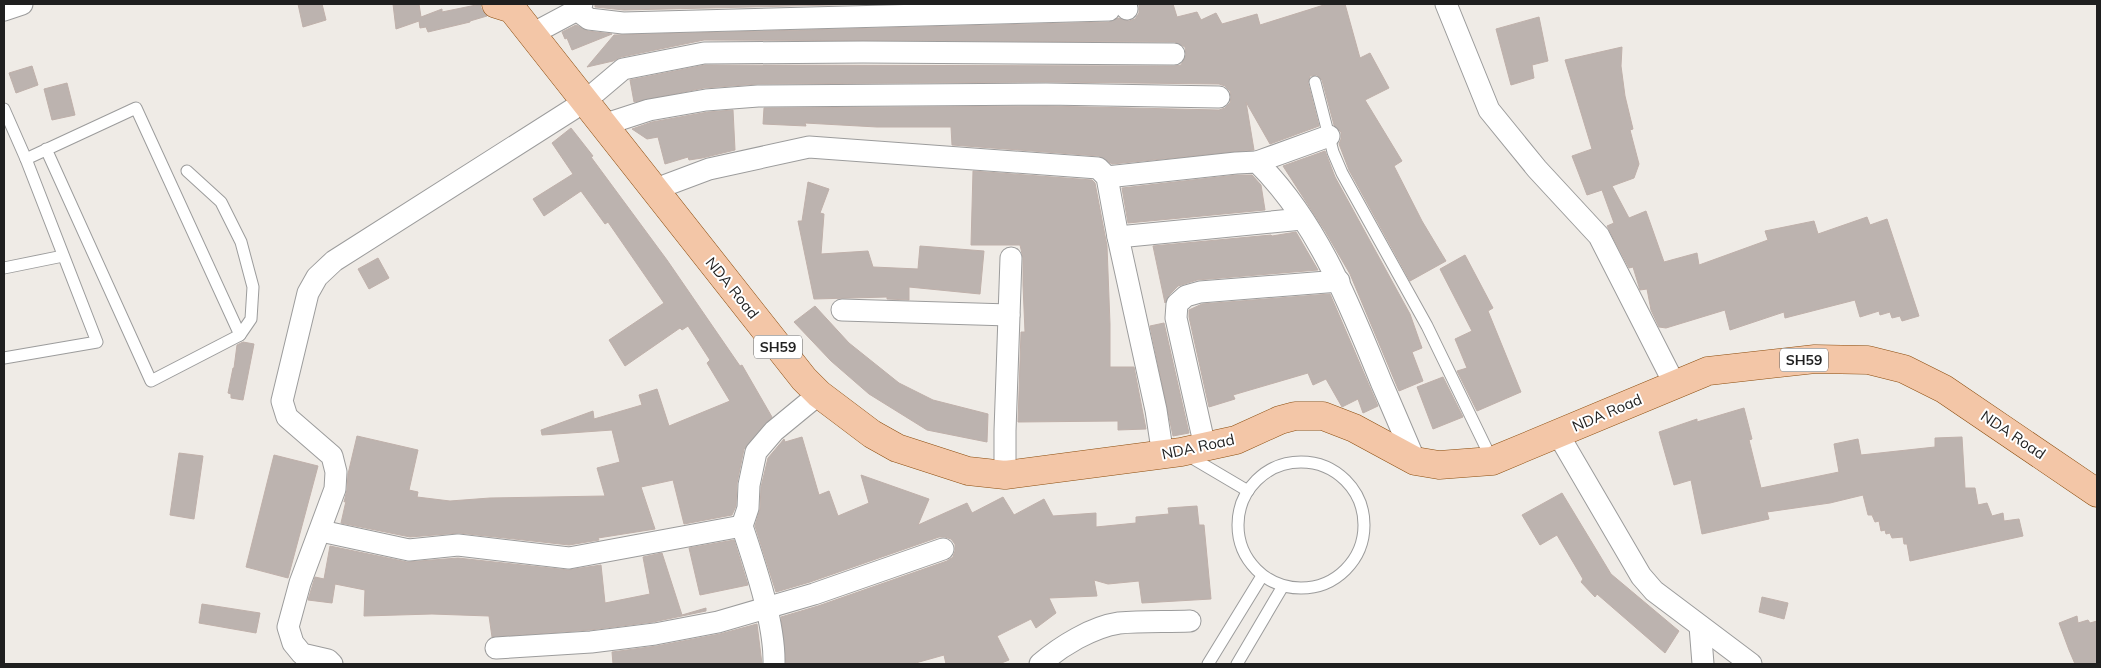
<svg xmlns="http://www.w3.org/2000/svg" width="2101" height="668" viewBox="0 0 2101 668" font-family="Mulish,sans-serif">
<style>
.building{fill:#bcb3af;stroke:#bfb0aa}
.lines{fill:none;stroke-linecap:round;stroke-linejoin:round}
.service-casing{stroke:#9c9c9c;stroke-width:13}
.minor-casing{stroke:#9c9c9c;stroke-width:23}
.primary-casing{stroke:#8c4d0e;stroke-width:29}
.service{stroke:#fff;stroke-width:11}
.minor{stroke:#fff;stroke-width:21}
.primary{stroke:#f3c6a7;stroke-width:28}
.labels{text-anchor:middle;stroke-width:4;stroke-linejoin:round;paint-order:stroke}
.shield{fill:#fff;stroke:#626262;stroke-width:1}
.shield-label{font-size:14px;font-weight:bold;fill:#1f1f1f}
.street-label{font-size:15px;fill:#1f1f1f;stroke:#fff}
</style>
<rect width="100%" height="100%" fill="#efebe6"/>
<g class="building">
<polygon points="298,4 322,4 326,20 303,27"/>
<polygon points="393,4 419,4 421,17 442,9 442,12 481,4 481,8 487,16 470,21 470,22 428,32 426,27 420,28 419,21 396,29"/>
<polygon points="595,4 875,4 624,10 595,7"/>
<polygon points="1139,4 1173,4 1177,17 1197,12 1201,20 1216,13 1222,24 1257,14 1260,25 1327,4 1345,4 1360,58 1370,53 1389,88 1365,100 1402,161 1394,166 1422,221 1446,261 1410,281 1349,170 1339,144 1341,139 1341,132 1334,125 1322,80 1317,75 1310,76 1308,83 1319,126 1270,144 1246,102 1254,150 1112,164 1099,156 952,145 951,127 877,127 805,123 806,126 763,124 764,108 1046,106 1219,110 1225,108 1230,103 1231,97 1230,91 1225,86 1219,84 1046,82 758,84 704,88 634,102 630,80 705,65 1174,66 1181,65 1186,55 1185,47 1175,42 704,40 621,57 613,61 587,67 614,35 1109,22 1118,18 1129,21 1135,19 1139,13"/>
<polygon points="1539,17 1548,61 1532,65 1534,78 1511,85 1496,29"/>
<polygon points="576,25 588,31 612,34 572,50 567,38 565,39 562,32"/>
<polygon points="1622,47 1621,66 1625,96 1633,129 1630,130 1639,164 1634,178 1612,186 1629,218 1646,211 1664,262 1697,253 1699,265 1768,240 1765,231 1814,221 1818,234 1867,217 1870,225 1887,219 1919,316 1902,321 1900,316 1892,318 1890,312 1880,315 1879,311 1860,317 1855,300 1785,318 1784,312 1730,330 1725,310 1666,328 1659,327 1651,310 1647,289 1640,290 1633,267 1629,268 1607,226 1614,223 1602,190 1587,195 1572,156 1592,149 1565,60"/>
<polygon points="32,66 38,85 16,93 9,73"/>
<polygon points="67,83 75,115 52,120 44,89"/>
<polygon points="733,110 735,150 702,158 689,160 688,157 665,164 658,137 647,139 632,129 652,122 708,112"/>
<polygon points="571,128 593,156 591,157 667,260 740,366 742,365 772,417 744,449 737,483 736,506 732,515 684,524 673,480 641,487 655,529 598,538 599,540 569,545 459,533 410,537 341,523 346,501 344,502 347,490 348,474 357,436 418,450 409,490 418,492 417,497 450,501 490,498 605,496 597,468 620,462 612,430 542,435 541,430 593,411 594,419 642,405 639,395 657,389 669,426 730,401 707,363 710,360 688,326 682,330 680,328 625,366 609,340 664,303 608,222 605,224 581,191 544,216 533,199 573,174 552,143"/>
<polygon points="1325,151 1335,177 1410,314 1422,348 1412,352 1423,381 1399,391 1350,274 1325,231 1283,166"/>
<polygon points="973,171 1092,180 1095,183 1107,246 1110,324 1110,367 1134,367 1146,429 1118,430 1118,421 1018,422 1021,332 1025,332 1023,285 1023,258 1020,245 971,245"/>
<polygon points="1237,175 1252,175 1261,185 1265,210 1128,223 1122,188"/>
<polygon points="808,182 829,189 820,213 824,214 821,254 868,251 873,267 918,269 920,246 984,251 980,294 909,287 909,300 887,299 887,297 814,299 798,221 802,221"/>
<polygon points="1296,232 1318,270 1197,280 1178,286 1169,295 1165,303 1153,246 1271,235 1272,236"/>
<polygon points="1465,255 1493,308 1488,311 1521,392 1477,411 1457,371 1467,368 1455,339 1472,331 1440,269"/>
<polygon points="378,258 389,278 369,289 358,269"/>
<polygon points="1330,294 1378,406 1363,413 1358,399 1342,407 1326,379 1313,385 1308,373 1233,395 1235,399 1209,407 1189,317 1189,310 1202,304"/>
<polygon points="815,306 849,343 899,383 933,400 988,414 987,442 927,430 869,394 831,361 794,322"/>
<polygon points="1164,323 1189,433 1173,436 1150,326"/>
<polygon points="243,342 254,344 243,400 231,398 231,394 228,393 233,368 234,368 237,345"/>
<polygon points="1443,377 1463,417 1433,429 1417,387"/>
<polygon points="1744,408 1752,439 1749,440 1761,488 1839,472 1834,444 1858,439 1861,455 1935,447 1935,438 1962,437 1965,488 1975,488 1978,505 1987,503 1992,516 2003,513 2004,521 2019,519 2023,536 1910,561 1907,544 1904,544 1903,537 1892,538 1890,533 1886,534 1885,530 1881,531 1879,521 1875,522 1872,515 1868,515 1863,495 1830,503 1767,512 1769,519 1702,534 1691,480 1674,485 1659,432 1697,419 1697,422"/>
<polygon points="802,437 819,495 829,491 838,516 869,503 861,475 929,499 918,525 967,503 972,513 1003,497 1014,515 1044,499 1053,516 1096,513 1096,527 1136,523 1136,517 1169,514 1168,508 1197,506 1199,525 1204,525 1211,599 1142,603 1139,581 1108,584 1094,580 1097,596 1049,598 1056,613 1036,628 1031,619 997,636 1009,660 999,664 946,664 944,655 912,664 786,664 781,617 818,606 947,561 953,557 955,551 955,544 951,539 945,537 939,537 810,582 776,592 755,526 760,509 761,487 768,458 784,439 785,442"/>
<polygon points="179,453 203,456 194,519 170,515"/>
<polygon points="274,455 318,466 288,578 246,567"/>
<polygon points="1562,493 1611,574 1679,631 1665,653 1597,594 1595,597 1581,582 1583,579 1557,535 1540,545 1522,515"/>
<polygon points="734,540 748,585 700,595 689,548"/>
<polygon points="330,546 407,562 458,558 568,570 601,565 605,603 650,594 643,557 662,553 682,615 706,608 706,611 653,622 590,630 492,637 489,616 432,614 364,616 365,590 335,584 332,603 308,600 315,577 324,579"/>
<polygon points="1762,597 1788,603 1784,619 1759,612"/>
<polygon points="202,604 260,613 256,633 199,623"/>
<polygon points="2077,616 2078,623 2088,620 2090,623 2097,621 2097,664 2075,664 2069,650 2059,623"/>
<polygon points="757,624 762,664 613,664 612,652 657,646 720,634"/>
</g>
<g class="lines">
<defs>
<g id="service">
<polyline points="1315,82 1333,152 1342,173 1427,326 1492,460"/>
<polyline points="4,109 26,159 97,342 4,358"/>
<polyline points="26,159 136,108 240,335 151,381 46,149"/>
<polyline points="187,171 221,202 241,242 253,287 251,319 240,335"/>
<polyline points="4,268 63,256"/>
<polyline points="1187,455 1248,491"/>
<circle cx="1301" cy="525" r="63"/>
<polyline points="1208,664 1262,576"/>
<polyline points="1237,664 1283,586"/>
</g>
<g id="minor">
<polyline points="1126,4 1127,9"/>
<polyline points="1446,4 1489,110 1537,169 1599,236 1675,385"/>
<polyline points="4,10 22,4"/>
<polyline points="577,10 589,19 623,23 1109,10"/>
<polyline points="532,34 577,10 582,4"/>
<polyline points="603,125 649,110 706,100 758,96 1046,94 1219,97"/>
<polyline points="1257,162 1329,136"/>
<path d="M1107 177 1236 163 1257 162C1318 222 1350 306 1382 384 1393 409 1404 435 1415 461"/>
<polyline points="653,190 709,169 809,147 1098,168 1107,177 1118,237 1156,410 1163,456"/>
<polyline points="1118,237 1302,219"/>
<polyline points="842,310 1009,315"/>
<polyline points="1558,434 1641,576 1654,591 1751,664"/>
<polyline points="1205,447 1176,318 1177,304 1186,296 1200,292 1339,281"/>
<polyline points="1005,475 1005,431 1011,258"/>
<polyline points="742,526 748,508 749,485 756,452 774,431 819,394"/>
<path d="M321 531 409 550 458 545 569 558 742 526C755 565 775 623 774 664"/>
<polyline points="1700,626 1703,664"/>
<polyline points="496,648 591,642 655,634 718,622 814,594 943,549"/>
<polyline points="332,664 328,660 302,654 293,643 288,627 300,583 335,489 336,472 332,456 287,417 282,401 308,293 317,277 334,261 584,102 623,69 704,53 863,52 1174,54"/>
<path d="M1040 664C1061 646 1092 627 1119 623 1142 621 1167 622 1190 621"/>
</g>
<polyline id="primary" points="496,4 512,9 804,379 819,394 872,434 897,448 968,471 1005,475 1181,452 1236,440 1280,420 1295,416 1323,416 1354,428 1415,461 1439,465 1492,461 1708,371 1815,359 1868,360 1904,369 1944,389 2097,493"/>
</defs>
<use href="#service" class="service-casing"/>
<use href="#minor" class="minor-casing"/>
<use href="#primary" class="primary-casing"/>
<use href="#service" class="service"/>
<use href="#minor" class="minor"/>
<use href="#primary" class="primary"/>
</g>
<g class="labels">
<g class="shield">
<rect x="754" y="335.5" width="48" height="23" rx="4"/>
<rect x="1780" y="348.5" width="48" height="23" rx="4"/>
</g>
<g class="shield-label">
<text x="778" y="352">SH59</text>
<text x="1804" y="365">SH59</text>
</g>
<g class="street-label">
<text transform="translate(732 288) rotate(51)" y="5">NDA Road</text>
<text transform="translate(1607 413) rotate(-23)" y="5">NDA Road</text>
<text transform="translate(2013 435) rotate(34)" y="5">NDA Road</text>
<text transform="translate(1198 447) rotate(-12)" y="5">NDA Road</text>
</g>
</g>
<rect width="2101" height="668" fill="none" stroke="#1f1f1f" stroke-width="10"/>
</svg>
